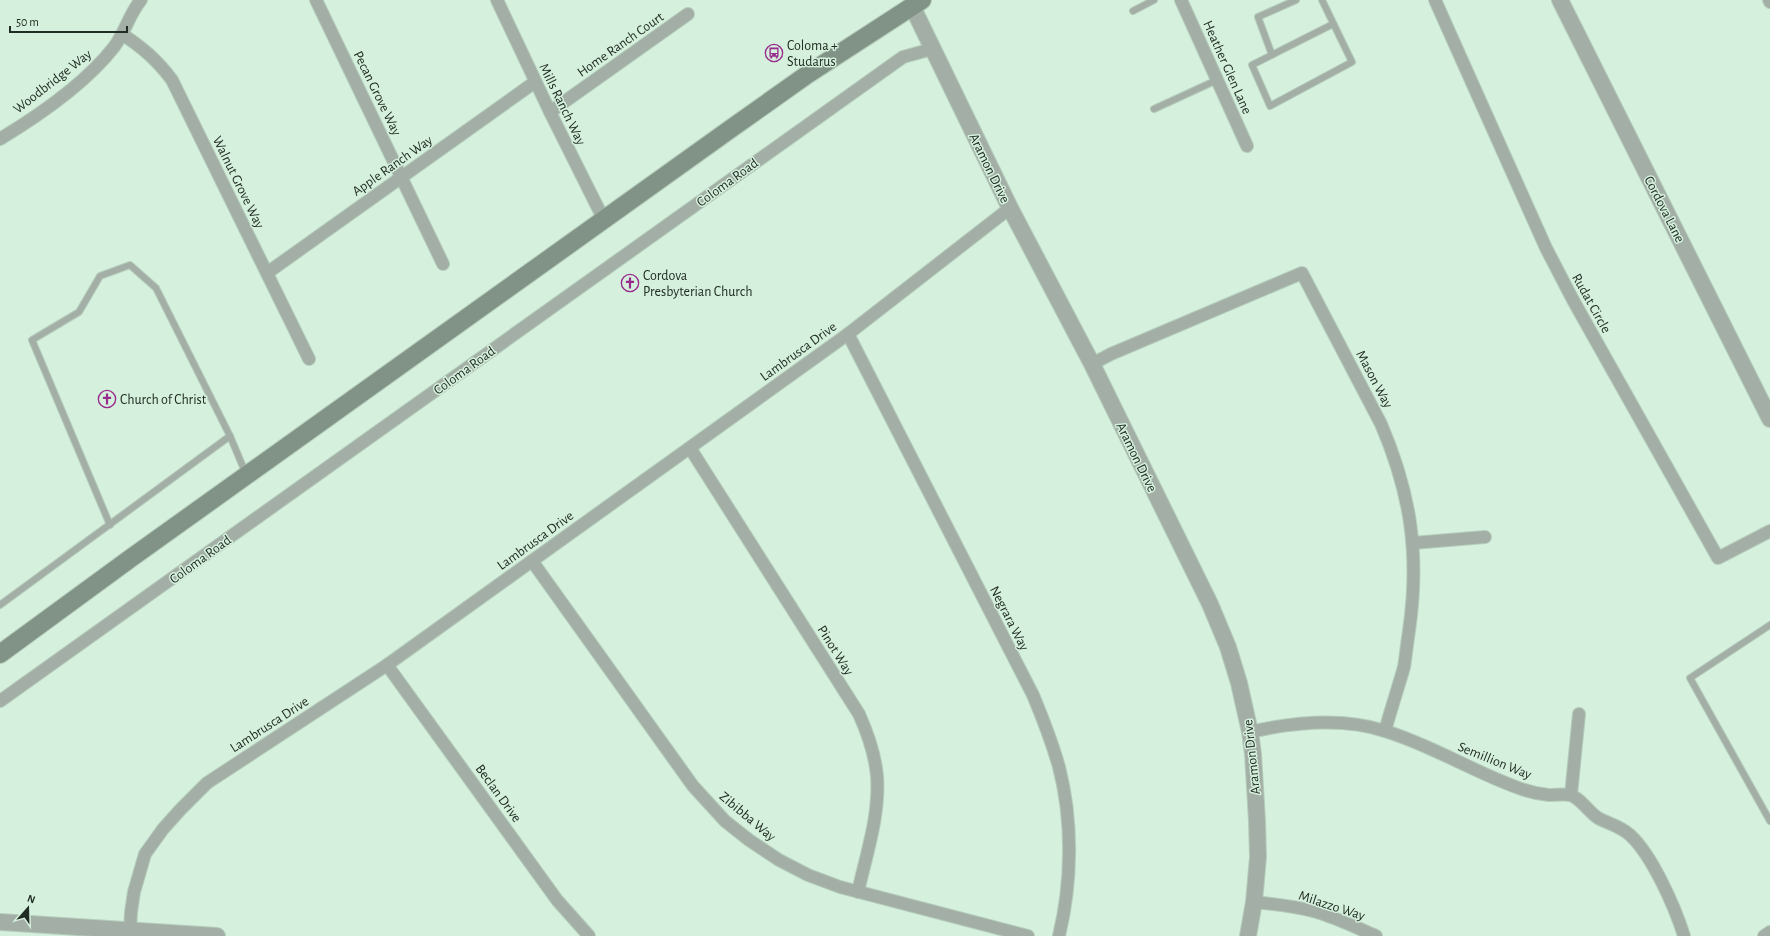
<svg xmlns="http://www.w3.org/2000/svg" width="1770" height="936" viewBox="0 0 1770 936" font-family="'Alegreya Sans',sans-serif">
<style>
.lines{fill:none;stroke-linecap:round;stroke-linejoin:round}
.service-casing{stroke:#b5cdbb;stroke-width:8}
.minor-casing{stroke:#b5cdbb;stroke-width:14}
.tertiary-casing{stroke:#b5cdbb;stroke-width:18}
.secondary-casing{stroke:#b5cdbb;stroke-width:20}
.service{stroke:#a3afa6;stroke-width:6}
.minor{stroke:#a3afa6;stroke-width:12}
.tertiary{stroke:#a3afa6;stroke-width:16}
.secondary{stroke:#819386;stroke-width:18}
.labels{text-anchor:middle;stroke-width:3;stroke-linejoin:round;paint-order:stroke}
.street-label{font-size:14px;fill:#212c24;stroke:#d5f0dc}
.poi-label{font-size:14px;fill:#212c24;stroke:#d5f0dc;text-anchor:start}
</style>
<rect width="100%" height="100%" fill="#d5f0dc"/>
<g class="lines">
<defs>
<g id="service">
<polyline points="1322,0 1352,62 1270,106 1252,65 1333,24"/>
<polyline points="1133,11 1154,0"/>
<polyline points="1272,55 1258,17 1296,0"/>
<polyline points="1154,109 1217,80"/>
<polyline points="110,525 32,340 79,312 100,276 130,265 156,288 230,436 246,474"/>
<polyline points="0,605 230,436"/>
<polyline points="1770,625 1690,678 1770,821"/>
</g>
<g id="minor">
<polyline points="316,0 443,264"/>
<polyline points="497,0 550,112 604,220"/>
<polyline points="1181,0 1247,146"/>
<polyline points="1435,0 1546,248 1573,300 1718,558 1770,531"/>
<polyline points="1769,0 1770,2"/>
<path d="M122 34C143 48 157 60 172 80L309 359"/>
<polyline points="550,112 688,14"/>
<path d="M0 139C38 116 86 83 114 47 125 33 129 14 141 0"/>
<polyline points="267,273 535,82"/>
<path d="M848 334 1033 695C1043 719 1052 742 1059 767 1073 821 1072 882 1059 936"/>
<path d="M1092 364 1111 354 1302 273 1381 424C1411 494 1420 555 1409 631 1407 643 1406 655 1404 667 1398 688 1391 709 1385 731"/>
<path d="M690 448 859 714C868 734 875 754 877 776 880 815 866 855 858 892"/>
<polyline points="1413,543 1485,537"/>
<polyline points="532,561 693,786 725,821 749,840 779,860 808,875 840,887 1028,936"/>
<polyline points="387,665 557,900 589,936"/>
<polyline points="0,701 903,57 932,49"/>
<path d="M1250 732C1294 722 1342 717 1385 731 1431 745 1472 771 1516 787 1526 791 1539 794 1549 795 1555 795 1564 794 1570 795 1579 797 1590 813 1598 818 1609 824 1620 826 1630 835 1652 855 1675 907 1684 936"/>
<polyline points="1571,795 1579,714"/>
<path d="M1254 902C1274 904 1293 906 1313 911 1335 917 1355 927 1376 936"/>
<polyline points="130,930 131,912 134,892 145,854 163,829 180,810 207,783 387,665 848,334 1010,208"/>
<polyline points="1764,936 1770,932"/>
</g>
<g id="tertiary">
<polyline points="1560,0 1770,419"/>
<polyline points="912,6 1010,208 1092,364 1210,604 1228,647 1239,683 1250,732 1253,754 1257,821 1258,857 1254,902 1248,936"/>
<polyline points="0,922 217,936"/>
</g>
<polyline id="secondary" points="0,654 131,558 729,130 808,74 922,0"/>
</defs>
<use href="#service" class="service-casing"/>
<use href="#minor" class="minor-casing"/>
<use href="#tertiary" class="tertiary-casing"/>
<use href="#secondary" class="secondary-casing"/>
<use href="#service" class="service"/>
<use href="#minor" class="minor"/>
<use href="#tertiary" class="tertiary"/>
<use href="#secondary" class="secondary"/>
</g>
<defs>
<symbol id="bus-ring" viewBox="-11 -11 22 22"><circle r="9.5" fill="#d5f0dc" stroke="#982b8c" stroke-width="1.5"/><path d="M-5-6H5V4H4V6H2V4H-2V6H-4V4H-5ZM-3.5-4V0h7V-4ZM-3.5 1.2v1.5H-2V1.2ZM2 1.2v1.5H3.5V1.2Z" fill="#982b8c"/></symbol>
<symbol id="church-ring" viewBox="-11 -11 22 22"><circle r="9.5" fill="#d5f0dc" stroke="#982b8c" stroke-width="1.5"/><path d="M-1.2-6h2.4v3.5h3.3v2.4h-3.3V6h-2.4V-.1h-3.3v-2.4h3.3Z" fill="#982b8c"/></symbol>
</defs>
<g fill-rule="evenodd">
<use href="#bus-ring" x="764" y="43" width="20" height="20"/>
<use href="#church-ring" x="620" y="273" width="20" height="20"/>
<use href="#church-ring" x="97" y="389" width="20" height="20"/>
</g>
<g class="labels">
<g class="street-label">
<text transform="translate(620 44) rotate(-35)" y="5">Home Ranch Court</text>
<text transform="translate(1228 67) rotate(66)" y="5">Heather Glen Lane</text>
<text transform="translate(52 81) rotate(-38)" y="5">Woodbridge Way</text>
<text transform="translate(378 93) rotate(64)" y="5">Pecan Grove Way</text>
<text transform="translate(563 104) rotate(64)" y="5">Mills Ranch Way</text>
<text transform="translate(392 165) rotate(-35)" y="5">Apple Ranch Way</text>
<text transform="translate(990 168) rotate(64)" y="5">Aramon Drive</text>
<text transform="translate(239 182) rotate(64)" y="5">Walnut Grove Way</text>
<text transform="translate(727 182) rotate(-36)" y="5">Coloma Road</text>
<text transform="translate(1665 209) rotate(63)" y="5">Cordova Lane</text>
<text transform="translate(1592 303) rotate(61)" y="5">Rudat Circle</text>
<text transform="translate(798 351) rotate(-36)" y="5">Lambrusca Drive</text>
<text transform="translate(464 370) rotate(-36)" y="5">Coloma Road</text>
<text transform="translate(1375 379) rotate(62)" y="5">Mason Way</text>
<text transform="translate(1137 457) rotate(64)" y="5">Aramon Drive</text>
<text transform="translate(535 540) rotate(-36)" y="5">Lambrusca Drive</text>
<text transform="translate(200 559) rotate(-36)" y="5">Coloma Road</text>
<text transform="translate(1010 618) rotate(63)" y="5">Negrara Way</text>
<text transform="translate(836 650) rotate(58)" y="5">Pinot Way</text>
<text transform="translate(269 724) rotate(-33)" y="5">Lambrusca Drive</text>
<text transform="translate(1251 757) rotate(-96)" y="5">Aramon Drive</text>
<text transform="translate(1495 760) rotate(22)" y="5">Semillion Way</text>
<text transform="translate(499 793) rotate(54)" y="5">Beclan Drive</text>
<text transform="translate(748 816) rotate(40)" y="5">Zibibba Way</text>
<text transform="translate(1332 905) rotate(18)" y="5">Milazzo Way</text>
</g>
<g class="poi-label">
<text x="787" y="50">Coloma +<tspan x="787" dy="16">Studarus</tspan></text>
<text x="643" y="280">Cordova<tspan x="643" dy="16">Presbyterian Church</tspan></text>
<text x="120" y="404">Church of Christ</text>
</g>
</g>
<g transform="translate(28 908) rotate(20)" stroke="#d5f0dc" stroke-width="3" paint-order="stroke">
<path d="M0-3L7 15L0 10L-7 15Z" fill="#212c24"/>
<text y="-6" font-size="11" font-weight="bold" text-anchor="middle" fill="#212c24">N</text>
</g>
<path d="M10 26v6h117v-6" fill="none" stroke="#212c24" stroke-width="2"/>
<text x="16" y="26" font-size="12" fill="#212c24" stroke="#d5f0dc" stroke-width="3" paint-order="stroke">50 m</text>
</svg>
